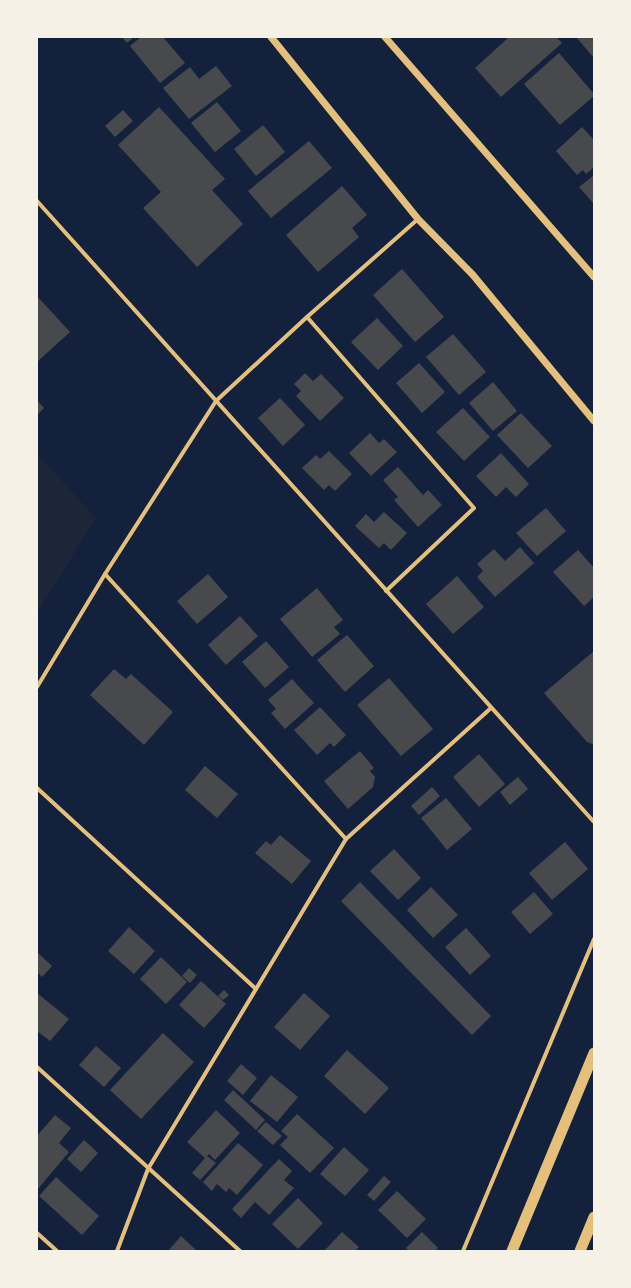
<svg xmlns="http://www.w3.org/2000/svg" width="631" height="1288" viewBox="0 0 631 1288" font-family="'Space Grotesk',sans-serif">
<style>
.green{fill:#1d2539}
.building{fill:#48494c}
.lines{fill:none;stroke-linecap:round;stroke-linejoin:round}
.minor{stroke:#e5c07b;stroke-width:4}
.tertiary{stroke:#e5c07b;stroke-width:7}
.trunk{stroke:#e5c07b;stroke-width:11}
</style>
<rect width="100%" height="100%" fill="#14213d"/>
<polygon class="green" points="37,454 96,518 37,613"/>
<g class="building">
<polygon points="122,37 134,37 127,43"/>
<polygon points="141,37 163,37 185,63 160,83 130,46"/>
<polygon points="509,37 556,37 562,43 501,97 475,68"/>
<polygon points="576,37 594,37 594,58"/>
<polygon points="559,53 594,94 594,96 560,125 524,84"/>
<polygon points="216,66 232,86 189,119 163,88 190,67 199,79"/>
<polygon points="217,102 241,131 215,152 191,123"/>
<polygon points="159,107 225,179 212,190 243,224 197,267 143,208 161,192 118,145"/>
<polygon points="123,110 133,121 115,137 105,126"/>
<polygon points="263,125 285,152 256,176 234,149"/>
<polygon points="582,127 594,140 594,167 586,174 583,170 577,175 556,151"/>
<polygon points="309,141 332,168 271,218 248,191"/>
<polygon points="594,175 594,204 579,187"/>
<polygon points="342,186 367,215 352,228 359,237 318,272 286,235"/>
<polygon points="402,269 444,317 415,342 373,295"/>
<polygon points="37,296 70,332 37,362"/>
<polygon points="377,318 403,346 378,370 351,342"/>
<polygon points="453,334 486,372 459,395 426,357"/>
<polygon points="419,363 445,392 422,413 396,383"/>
<polygon points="305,373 313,381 321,374 344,398 320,421 296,396 301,391 294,384"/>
<polygon points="493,382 517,411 493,431 469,403"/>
<polygon points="280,398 305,425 283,446 258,418"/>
<polygon points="37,400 44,408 37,415"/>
<polygon points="463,408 490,437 464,461 436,432"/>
<polygon points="521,413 552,446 528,468 497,435"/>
<polygon points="370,433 379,443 384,439 397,452 371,476 349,453"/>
<polygon points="329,451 352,474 335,491 329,485 324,490 302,468 316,455 320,459"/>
<polygon points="501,453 529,484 516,497 506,487 496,497 476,476"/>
<polygon points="398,467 423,495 428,490 442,505 418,527 394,500 398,497 383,480"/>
<polygon points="546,508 566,531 537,556 516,533"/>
<polygon points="384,512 407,533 391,550 384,543 379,548 355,526 366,514 374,522"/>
<polygon points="520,547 534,563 495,597 477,577 483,571 477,564 494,549 505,561"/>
<polygon points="578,550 594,568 594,597 584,606 553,572"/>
<polygon points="208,574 228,597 197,624 177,601"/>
<polygon points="457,576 484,607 453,634 426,604"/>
<polygon points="317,588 343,620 334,627 340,634 312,657 280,619"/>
<polygon points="240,616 258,636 226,665 208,645"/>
<polygon points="347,635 374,666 345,692 317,660"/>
<polygon points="266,641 289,667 265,688 242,662"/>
<polygon points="594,651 594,744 592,744 587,742 544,693"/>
<polygon points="114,669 126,679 131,674 173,712 144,745 90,695"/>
<polygon points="389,678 433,729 401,756 357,705"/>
<polygon points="292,679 314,703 285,729 271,713 276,709 268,700"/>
<polygon points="320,707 346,735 334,747 330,743 317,755 294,730"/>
<polygon points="360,751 374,768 370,771 375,777 373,787 348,809 324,781"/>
<polygon points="479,754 505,784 479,807 453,777"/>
<polygon points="205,766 238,794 217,818 185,790"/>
<polygon points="518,777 528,789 510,805 500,792"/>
<polygon points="432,787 440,796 419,815 411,806"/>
<polygon points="446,798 472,829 447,850 421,818"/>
<polygon points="280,835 311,861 292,884 255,853 266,841 271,845"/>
<polygon points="565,842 588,869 552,900 529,873"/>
<polygon points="394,849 421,878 398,900 370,871"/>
<polygon points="360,882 491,1016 472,1035 341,901"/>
<polygon points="431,887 458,915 433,938 407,910"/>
<polygon points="534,892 553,914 530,934 511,912"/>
<polygon points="129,927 155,951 134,974 108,951"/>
<polygon points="466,928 491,956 470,975 445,947"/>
<polygon points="37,952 52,966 42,977 37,972"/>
<polygon points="161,957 187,982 166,1004 140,979"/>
<polygon points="189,968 197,975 190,983 182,976"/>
<polygon points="201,981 226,1004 204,1028 179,1005"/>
<polygon points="224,990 229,995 223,1000 218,996"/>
<polygon points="37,993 69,1019 50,1041 37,1031"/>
<polygon points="304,993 330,1016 300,1050 274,1027"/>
<polygon points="163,1033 194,1062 141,1119 110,1090"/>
<polygon points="96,1046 121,1068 104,1087 79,1065"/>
<polygon points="347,1050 389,1088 365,1114 324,1076"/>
<polygon points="241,1064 257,1078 243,1095 227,1081"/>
<polygon points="271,1075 298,1097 277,1122 250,1101"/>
<polygon points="233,1090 265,1120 256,1130 224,1100"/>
<polygon points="216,1110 240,1133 215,1160 209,1154 207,1156 216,1163 200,1180 192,1173 205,1158 187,1142"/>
<polygon points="297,1114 334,1148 310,1173 280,1145 288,1137 281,1131"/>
<polygon points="55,1115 71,1128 59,1143 69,1152 37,1190 37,1136"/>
<polygon points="266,1122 282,1136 273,1145 257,1131"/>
<polygon points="84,1140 98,1153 81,1172 67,1159"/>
<polygon points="238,1143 263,1165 237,1195 229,1188 226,1192 217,1184 212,1191 203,1182"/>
<polygon points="344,1147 369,1170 345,1196 320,1174"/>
<polygon points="279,1159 292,1171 284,1180 294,1188 269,1215 255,1202 241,1218 232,1209"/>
<polygon points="384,1176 391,1182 374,1201 367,1195"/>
<polygon points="56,1177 99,1216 82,1235 39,1196"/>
<polygon points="397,1191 426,1219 407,1238 378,1210"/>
<polygon points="298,1198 323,1223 298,1249 272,1224"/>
<polygon points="342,1232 359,1247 355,1251 324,1251"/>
<polygon points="422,1232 438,1248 435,1251 409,1251 406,1248"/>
<polygon points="181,1236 197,1251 168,1251"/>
</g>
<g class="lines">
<g class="minor">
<polyline points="37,201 594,822"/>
<polyline points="307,317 474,508 386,591"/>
<polyline points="105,574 346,839"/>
<polyline points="37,687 105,574 216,401 307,317 418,219"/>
<polyline points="37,788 256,989"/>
<polyline points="37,1067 240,1251"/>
<polyline points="37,1233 57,1251"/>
<polyline points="117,1251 148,1169 346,839 491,708"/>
<polyline points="463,1251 594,939"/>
</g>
<g class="tertiary">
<polyline points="271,37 418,219 473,275 594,421"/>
<polyline points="385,37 594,277"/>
</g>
<g class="trunk">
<polyline points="512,1251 594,1053"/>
<polyline points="580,1251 594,1217"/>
</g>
</g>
<rect width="631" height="1288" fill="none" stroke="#f6f1e7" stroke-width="76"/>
</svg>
